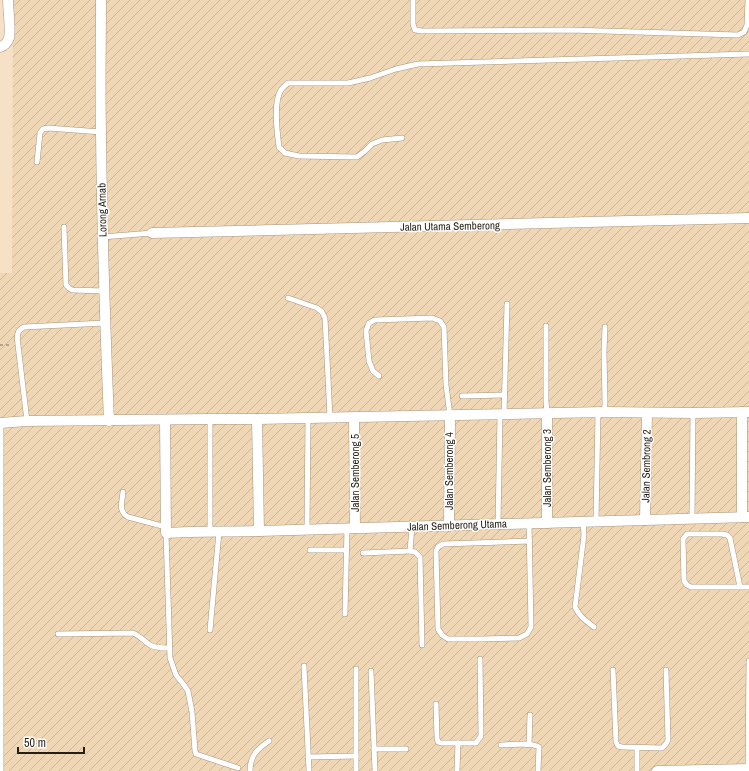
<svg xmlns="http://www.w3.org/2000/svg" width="749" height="771" viewBox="0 0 749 771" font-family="'Archivo Narrow',sans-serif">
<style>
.industrial{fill:url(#industrial-furrows)}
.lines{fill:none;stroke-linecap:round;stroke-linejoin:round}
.lane-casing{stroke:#aa977d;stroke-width:6}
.street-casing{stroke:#aa977d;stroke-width:11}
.path{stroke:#a1917d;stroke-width:1.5;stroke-dasharray:3 3;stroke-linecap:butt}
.lane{stroke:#fff;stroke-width:5}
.street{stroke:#fff;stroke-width:10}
.labels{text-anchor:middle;stroke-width:3;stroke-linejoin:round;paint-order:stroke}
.street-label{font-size:11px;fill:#261e14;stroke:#fff}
</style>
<defs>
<pattern id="industrial-furrows" width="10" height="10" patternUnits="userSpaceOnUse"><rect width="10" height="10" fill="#efd6b5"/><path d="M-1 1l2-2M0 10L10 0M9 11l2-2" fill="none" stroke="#cdb79b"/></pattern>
</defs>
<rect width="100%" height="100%" fill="#f6e1c6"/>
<polygon class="industrial" points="13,0 749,0 749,771 0,771 0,273 12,273"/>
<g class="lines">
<defs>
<g id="lane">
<polyline points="413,0 413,24 415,30 422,31 570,30 738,35 744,32 747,25 748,0"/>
<path d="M402 138 382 140 372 144 365 151 357 157 299 156 285 153 279 147C277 132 273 102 281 90 283 87 286 85 288 83H348L370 78 396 69 418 64 749 54"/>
<polyline points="37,162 40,133 43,129 48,128 101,132"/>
<polyline points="64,227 66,285 69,288 72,290 104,291"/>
<polyline points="102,237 152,233"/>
<polyline points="288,298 317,308 322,312 325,318 330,418"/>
<polyline points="546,326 546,401 547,413"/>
<polyline points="379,376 373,371 369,361 366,331 369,323 375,320 432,318 440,321 444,327 446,385 450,416"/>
<polyline points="462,396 504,395"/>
<polyline points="604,412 605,404 604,352 605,327"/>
<polyline points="504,415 507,304"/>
<polyline points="210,419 210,532"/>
<path d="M27 421 18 345C17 337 16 331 24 327L105 323"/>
<polyline points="1,423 1,771"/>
<path d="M123 492C122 503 118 511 128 517L166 527"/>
<polyline points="692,518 693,413"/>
<path d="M583 521 584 535 575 607C579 616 586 621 594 627"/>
<polyline points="596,521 598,413"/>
<polyline points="529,523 531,627 527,634 519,638 481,639 448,639 442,635 438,629 436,551 438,547 443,544 530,541"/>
<polyline points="498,524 500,415"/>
<polyline points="307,529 308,418"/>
<polyline points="166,533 170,658 176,675 184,685 188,691 192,712 195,751 196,754 238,768"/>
<polyline points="310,550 346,550"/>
<polyline points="410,551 415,552 420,557 422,645"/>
<polyline points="363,553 410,551 412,527"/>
<polyline points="740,587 691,587 687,585 684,581 683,539 687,534 722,534 727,535 730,538 740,587 749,587"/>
<polyline points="345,614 347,528"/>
<polyline points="210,630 219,532"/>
<path d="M58 634 133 633C140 636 144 641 150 645 155 648 163 648 169 648"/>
<polyline points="304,666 309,771"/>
<polyline points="356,669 356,771"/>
<polyline points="613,670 616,742 618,746 622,747 662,748 666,744 668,740 666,670"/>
<polyline points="371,671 375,771"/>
<polyline points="436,704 437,738 438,742 441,743 458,743"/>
<polyline points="529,744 530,715"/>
<path d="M501 745C511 745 531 742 539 747L538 771"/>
<polyline points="637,748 637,771"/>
<polyline points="374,749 406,749"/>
<polyline points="308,757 356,756"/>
<polyline points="748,769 749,661"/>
<path d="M250 771C250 756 257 749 269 741"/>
<polyline points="457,771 458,743 476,743 481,736 480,659"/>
</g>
<g id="street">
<path d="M101 0C101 44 100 89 101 133 102 229 105 325 109 421"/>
<path d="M0 47C5 46 7 43 9 38 11 31 8 9 8 0"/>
<polyline points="152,233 749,218"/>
<polyline points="742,412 742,517"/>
<polyline points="547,414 547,523"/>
<polyline points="354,418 355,528"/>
<polyline points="257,419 259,531"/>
<path d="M165 420 166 533C197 531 228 532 259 531L749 517"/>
<polyline points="0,423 27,421 210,419 257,419 604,412 693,413 749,412"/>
<polyline points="645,520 647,413"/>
<polyline points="449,526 450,416"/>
<polyline points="657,771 749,769"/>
</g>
</defs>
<use href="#lane" class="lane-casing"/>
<use href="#street" class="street-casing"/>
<polyline class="path" points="0,345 12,345"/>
<use href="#lane" class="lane"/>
<use href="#street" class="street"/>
</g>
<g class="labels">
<g class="street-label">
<text transform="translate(102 210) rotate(-91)" y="4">Lorong Arnab</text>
<text transform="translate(450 226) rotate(-1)" y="4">Jalan Utama Semberong</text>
<text transform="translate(646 466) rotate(-89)" y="4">Jalan Sembrong 2</text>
<text transform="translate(547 468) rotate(-90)" y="4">Jalan Semberong 3</text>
<text transform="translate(449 471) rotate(-90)" y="4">Jalan Semberong 4</text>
<text transform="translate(355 473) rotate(-90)" y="4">Jalan Semberong 5</text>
<text transform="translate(457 525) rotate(-2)" y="4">Jalan Semberong Utama</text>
</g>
</g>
<path d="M18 747v6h66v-6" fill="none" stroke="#261e14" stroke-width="2"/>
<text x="24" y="747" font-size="12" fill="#261e14" stroke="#ffffff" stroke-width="3" paint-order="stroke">50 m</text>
</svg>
